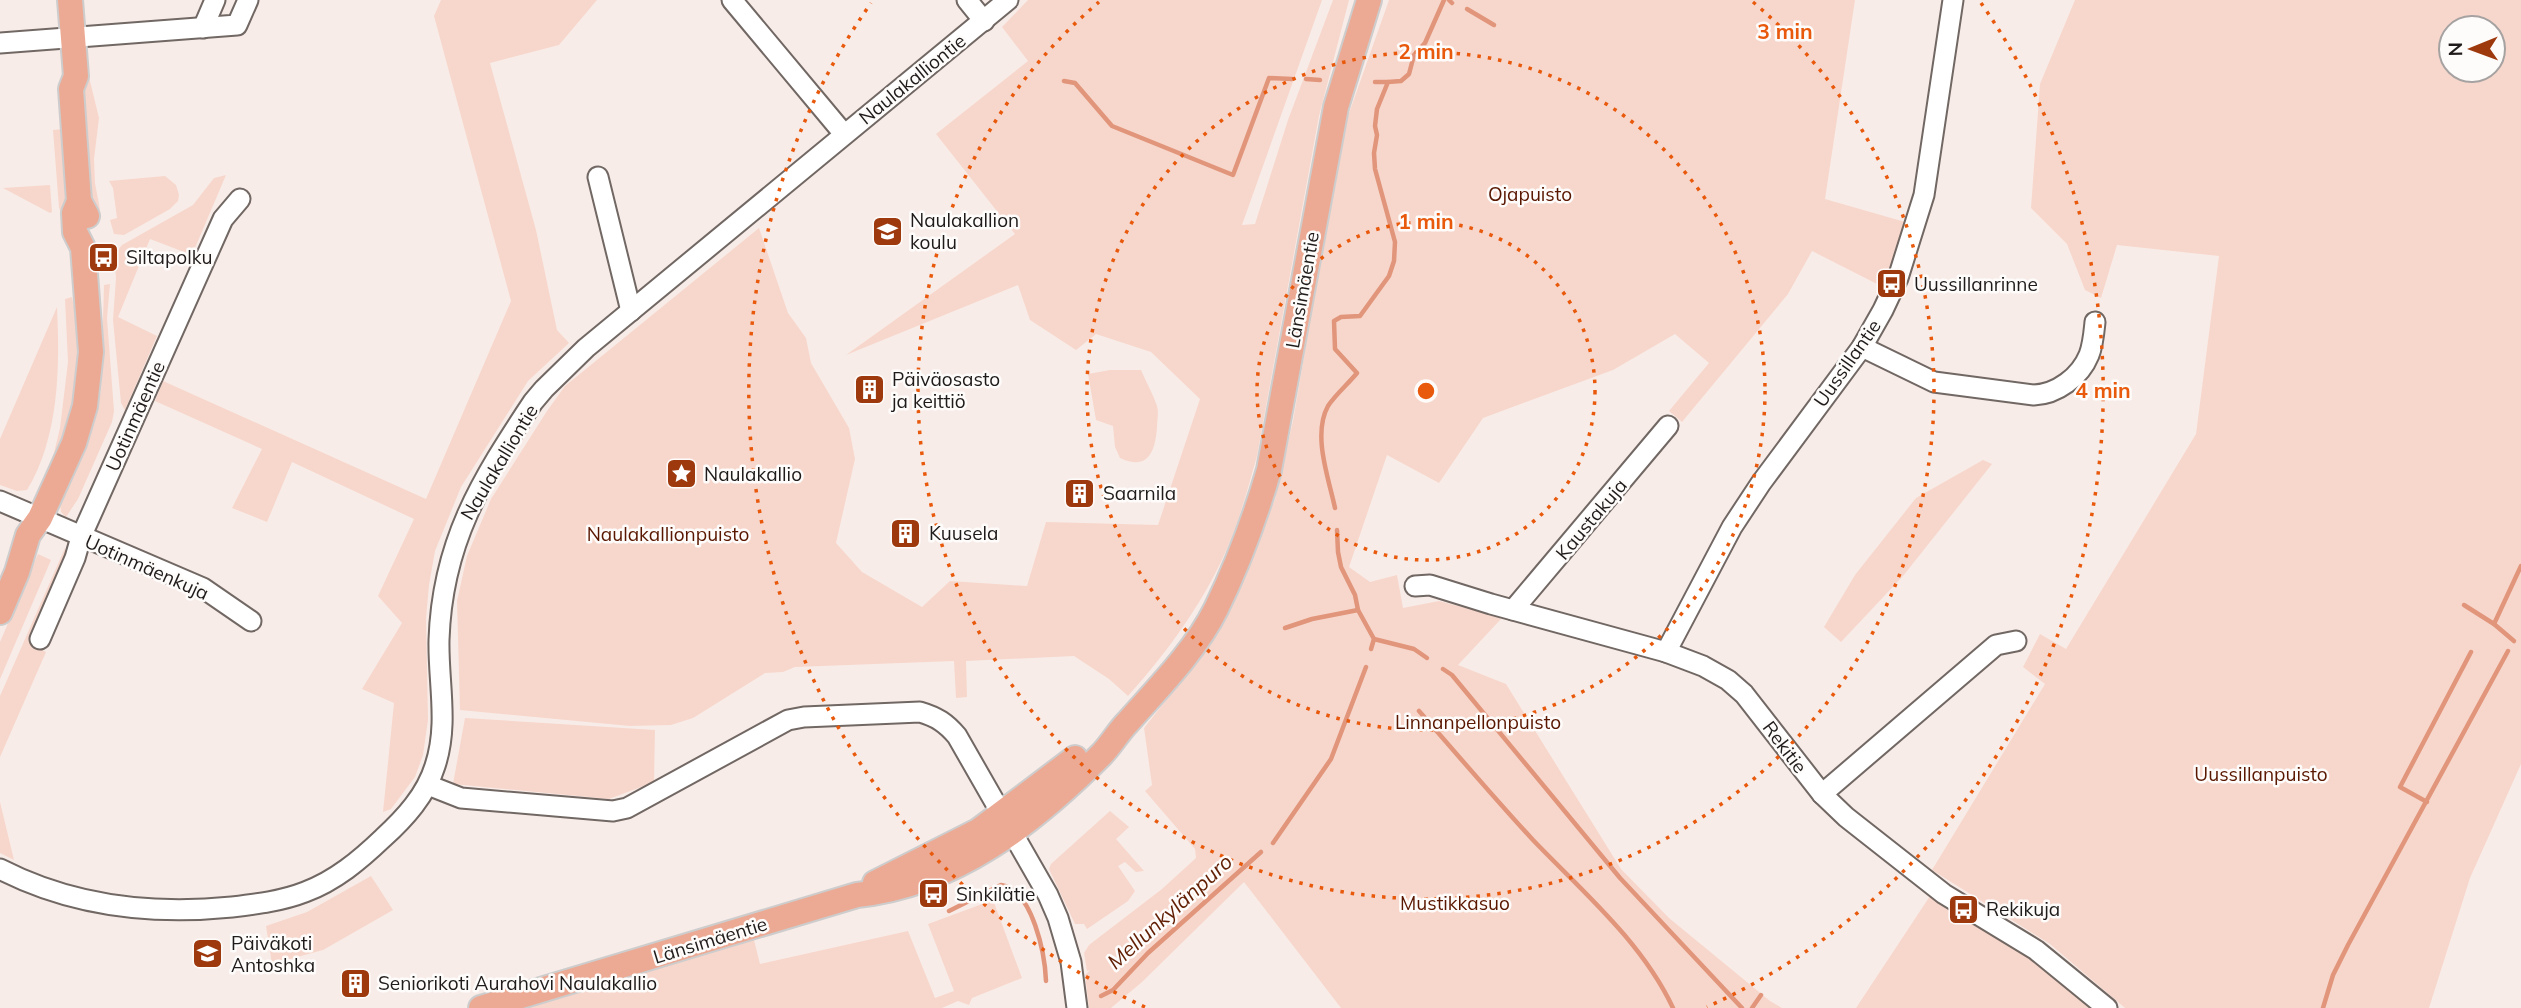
<svg xmlns="http://www.w3.org/2000/svg" width="2521" height="1008" viewBox="0 0 2521 1008" font-family="Mulish,sans-serif">
<style>
.green{fill:#f7d7cc;fill-rule:evenodd}
.lines{fill:none;stroke-linecap:round;stroke-linejoin:round}
.stream{stroke:#e1957b;stroke-width:4.5}
.minor-casing{stroke:#716763;stroke-width:23}
.major-casing{stroke:#cecdcd;stroke-width:28}
.minor{stroke:#fff;stroke-width:19}
.major{stroke:#ecaa94;stroke-width:24}
.ring{fill:none;stroke:#e8590c;stroke-width:3.5;stroke-dasharray:3.5 7}
.labels{text-anchor:middle;stroke-width:5;stroke-linejoin:round;paint-order:stroke}
.street-label{font-size:19px;fill:#1f1b1a;stroke:#fefcfb}
.park-label{font-size:19px;fill:#5a1700;stroke:#fefcfb}
.poi-label{font-size:19px;fill:#1f1b1a;stroke:#fefcfb;text-anchor:start}
.water-label{font-size:21px;font-style:italic;fill:#611e03;stroke:#fefcfb}
.centre{fill:#e8590c;stroke:#fefcfb;stroke-width:3.5}
.ring-label{font-size:21px;text-anchor:middle;font-weight:bold;fill:#e8590c;stroke:#fefcfb;stroke-width:5;stroke-linejoin:round;paint-order:stroke}
</style>
<rect width="100%" height="100%" fill="#f8ece8"/>
<g class="green">
<polygon points="441,0 597,0 559,45 490,63 536,230 557,330 569,343 528,381 461,487 435,551 429,585 426,619 428,720 423,755 415,777 391,809 383,812 394,703 362,689 402,623 378,596 414,519 292,462 267,522 232,508 262,449 155,401 163,381 426,499 511,301 434,16"/>
<path d="M1028 0H1322L1242 225 1255 224 1288 120 1333 0H1349L1319 116 1257 456C1249 484 1242 512 1231 539 1208 597 1169 650 1128 696L1109 679 1074 656 966 661 967 697 956 698 954 661 795 667 783 672 765 673 693 718 671 725 630 726 460 710 457 601 467 556 491 499 547 411 565 386 759 228 788 313 806 338 811 363 849 428 855 459 836 543 862 572 922 607 950 581 1027 586 1046 522 1158 525 1200 399 1151 352 1096 334 1076 350 1030 320 1018 285 846 355 1015 234 936 134 1028 61 1002 27Z"/>
<polygon points="1389,0 1855,0 1825,199 1905,222 1885,288 1812,251 1788,294 1682,422 1669,411 1709,363 1675,334 1613,370 1483,418 1439,483 1387,455 1349,567 1370,582 1397,575 1403,608 1439,601 1493,615 1501,619 1458,665 1506,684 1621,869 1669,918 1770,1001 1782,1008 1341,1008 1244,882 1142,982 1111,1008 1089,1008 1085,975 1090,970 1087,971 1084,953 1089,945 1162,889 1196,858 1195,849 1145,791 1152,785 1144,728 1198,660 1242,582 1275,499 1293,421 1327,223 1348,116"/>
<path d="M2075 0H2521V764L2470 878 2429 1008H2125L2050 944 1932 870 2045 684 2023 667 2040 634 2066 649 2196 434 2219 256 2117 245 2101 298 2085 290 2067 244 2031 208 2040 84ZM2451 28H2493V70H2451Z"/>
<polygon points="88,73 99,118 94,159 95,183 100,210 91,211 81,76"/>
<polygon points="63,129 67,213 62,214 59,208 53,130"/>
<polygon points="226,175 192,255 150,239 118,317 157,336 125,410 121,403 113,320 116,278 114,255 122,245 193,205 214,178"/>
<polygon points="165,176 176,185 179,195 178,201 170,209 124,235 114,234 110,220 117,218 113,188 109,181"/>
<polygon points="50,185 52,212 50,213 3,188"/>
<polygon points="110,284 107,318 114,411 112,422 78,499 66,517 61,512 60,504 91,431 101,391 104,285"/>
<path d="M72 297C90 375 71 419 42 490L40 489 54 453 60 428 68 362 65 299Z"/>
<path d="M57 307C60 368 59 437 27 490L17 491 0 485V439Z"/>
<path d="M1110 370H1141C1146 382 1153 394 1157 406 1159 413 1157 421 1157 428 1155 452 1148 471 1120 458L1115 447 1113 426 1096 420 1088 374Z"/>
<polygon points="1983,460 1992,464 1903,576 1841,642 1824,627 1855,575 1916,498"/>
<polygon points="65,548 66,560 32,645 46,652 0,757 0,696"/>
<polygon points="38,554 51,560 0,679 0,642"/>
<polygon points="465,718 655,730 654,782 609,799 453,784"/>
<polygon points="0,802 14,860 0,853"/>
<polygon points="1110,811 1129,827 1116,839 1144,871 1136,872 1125,862 1118,866 1135,891 1128,901 1087,929 1084,924 1075,924 1049,869 1051,864"/>
<polygon points="371,876 393,910 323,950 272,964 266,926 307,912"/>
<polygon points="1930,896 2047,965 2101,1008 1856,1008"/>
<polygon points="993,900 1022,978 972,998 969,1005 958,1001 942,1008 512,1008 753,936 760,964 908,931 935,998 954,991 928,924"/>
</g>
<g class="lines">
<g class="stream">
<polyline points="1449,0 1452,3"/>
<polyline points="1467,9 1494,25"/>
<polyline points="1306,79 1320,80"/>
<polyline points="1064,81 1075,83 1112,126 1233,175 1269,78 1292,79"/>
<polyline points="1375,82 1388,82"/>
<path d="M1335 508C1329 479 1312 435 1328 406 1335 395 1348 384 1357 373L1335 349 1334 321 1341 317 1360 316 1389 276 1394 261 1395 242 1375 169 1374 153 1377 135 1375 126 1377 109 1388 82 1401 81 1409 74 1414 55 1425 43 1444 0"/>
<polyline points="1337,530 1338,552 1341,567 1355,595 1358,610 1374,639 1371,649"/>
<polyline points="2464,605 2494,624 2514,641"/>
<polyline points="2494,624 2521,566"/>
<polyline points="1285,628 1312,619 1358,610"/>
<polyline points="1374,639 1414,649 1427,658"/>
<polyline points="1443,669 1452,675 1620,878 1742,1008"/>
<path d="M1419 711C1457 754 1494 798 1533 840 1583 892 1642 942 1673 1008"/>
<polyline points="2427,802 2400,787 2471,652"/>
<polyline points="1273,843 1331,759 1366,667"/>
<path d="M949 911 1001 885C1033 890 1045 955 1046 981"/>
<polyline points="1101,996 1113,990 1148,953 1261,852"/>
<polyline points="1752,1008 1761,995"/>
<polyline points="2323,1008 2333,975 2348,945 2508,651"/>
</g>
<defs>
<g id="minor">
<polyline points="732,0 844,134"/>
<polyline points="967,0 984,21"/>
<polyline points="203,28 215,0"/>
<polyline points="0,43 237,25 248,0"/>
<polyline points="598,177 631,311"/>
<path d="M1862 347 1934 382 2034 395C2057 394 2080 377 2089 355 2093 345 2094 332 2095 322"/>
<polyline points="0,501 203,588 251,621"/>
<polyline points="1415,586 1430,585 1491,604 1666,652 1703,666 1728,680 1744,694 1822,794 1846,817 1944,894 2036,950 2107,1008"/>
<polyline points="1513,610 1668,426"/>
<polyline points="40,639 75,558 81,537 223,219 240,199"/>
<polyline points="1666,652 1732,527 1761,483 1862,347 1883,310 1898,278 1924,195 1953,0"/>
<path d="M428 785 461 798 613 811 627 808 788 720 804 717 920 712C937 717 946 723 957 736L1048 895 1058 918 1071 962 1077 1008"/>
<polyline points="1822,794 1996,645 2016,641"/>
<path d="M0 869C72 906 152 915 232 907 257 904 282 901 305 892 335 881 360 860 383 838 405 818 426 795 435 766 449 724 438 682 439 640 442 543 481 480 533 402L544 389 586 348 1008 0"/>
</g>
<g id="major">
<polyline points="70,0 76,76 71,89 79,201 87,216"/>
<polyline points="0,612 17,572 28,535 40,518 74,443 85,406 91,352 83,248 75,232 74,213 79,201"/>
<polyline points="875,883 978,831 1075,758"/>
<path d="M481 1008 857 895C955 885 1034 822 1101 755 1111 745 1118 732 1128 722 1159 687 1195 651 1216 609 1238 564 1255 518 1269 470L1336 107 1369 0"/>
</g>
</defs>
<use href="#minor" class="minor-casing"/>
<use href="#major" class="major-casing"/>
<use href="#minor" class="minor"/>
<use href="#major" class="major"/>
</g>
<g class="ring">
<circle cx="1426" cy="391" r="169"/>
<circle cx="1426" cy="391" r="339"/>
<path d="M1753 2A508 508 0 1 1 1099 2"/>
<path d="M1145 1007A677 677 0 0 1 871 3M1981 3A677 677 0 0 1 1707 1007"/>
</g>
<defs>
<symbol id="school-square" viewBox="-11 -11 22 22"><rect x="-9" y="-9" width="18" height="18" rx="4" fill="#9e390e" stroke="#fefcfb"/><path d="M0-5L7-2L0 1L-7-2ZM-4 1L0 2.5L4 1V4Q0 6-4 4Z" fill="#fff"/></symbol>
<symbol id="bus-square" viewBox="-11 -11 22 22"><rect x="-9" y="-9" width="18" height="18" rx="4" fill="#9e390e" stroke="#fefcfb"/><path d="M-5-6H5V4H4V6H2V4H-2V6H-4V4H-5ZM-3.5-4V0h7V-4ZM-3.5 1.2v1.5H-2V1.2ZM2 1.2v1.5H3.5V1.2Z" fill="#fff"/></symbol>
<symbol id="building-square" viewBox="-11 -11 22 22"><rect x="-9" y="-9" width="18" height="18" rx="4" fill="#9e390e" stroke="#fefcfb"/><path d="M-4-6H4V6H1V3H-1V6H-4ZM-2.5-4.3h1.7v1.8h-1.7ZM.8-4.3h1.7v1.8H.8ZM-2.5-1h1.7V.8h-1.7ZM.8-1h1.7V.8H.8Z" fill="#fff"/></symbol>
<symbol id="sight-square" viewBox="-11 -11 22 22"><rect x="-9" y="-9" width="18" height="18" rx="4" fill="#9e390e" stroke="#fefcfb"/><path d="M0-6L1.8-2.2L6-1.7L2.9 1.2L3.7 5.4L0 3.3L-3.7 5.4L-2.9 1.2L-6-1.7L-1.8-2.2Z" fill="#fff"/></symbol>
</defs>
<g fill-rule="evenodd">
<use href="#school-square" x="870" y="214" width="35" height="35"/>
<use href="#bus-square" x="86" y="240" width="35" height="35"/>
<use href="#bus-square" x="1874" y="266" width="35" height="35"/>
<use href="#building-square" x="852" y="372" width="35" height="35"/>
<use href="#sight-square" x="664" y="456" width="35" height="35"/>
<use href="#building-square" x="1062" y="476" width="35" height="35"/>
<use href="#building-square" x="888" y="516" width="35" height="35"/>
<use href="#bus-square" x="916" y="876" width="35" height="35"/>
<use href="#bus-square" x="1946" y="892" width="35" height="35"/>
<use href="#school-square" x="190" y="936" width="35" height="35"/>
<use href="#building-square" x="338" y="966" width="35" height="35"/>
</g>
<g class="labels">
<g class="street-label">
<text transform="translate(912 79) rotate(-39)" y="7">Naulakalliontie</text>
<text transform="translate(1302 290) rotate(-80)" y="7">Länsimäentie</text>
<text transform="translate(1847 363) rotate(-55)" y="7">Uussillantie</text>
<text transform="translate(135 416) rotate(-66)" y="7">Uotinmäentie</text>
<text transform="translate(499 462) rotate(-59)" y="7">Naulakalliontie</text>
<text transform="translate(1591 519) rotate(-50)" y="7">Kaustakuja</text>
<text transform="translate(147 567) rotate(24)" y="7">Uotinmäenkuja</text>
<text transform="translate(1785 747) rotate(53)" y="7">Rekitie</text>
<text transform="translate(710 940) rotate(-17)" y="7">Länsimäentie</text>
</g>
<g class="park-label">
<text x="1530" y="201">Ojapuisto</text>
<text x="668" y="541">Naulakallionpuisto</text>
<text x="1478" y="729">Linnanpellonpuisto</text>
<text x="2261" y="781">Uussillanpuisto</text>
<text x="1455" y="910">Mustikkasuo</text>
</g>
<g class="poi-label">
<text x="910" y="227">Naulakallion<tspan x="910" dy="22">koulu</tspan></text>
<text x="126" y="264">Siltapolku</text>
<text x="1914" y="291">Uussillanrinne</text>
<text x="892" y="386">Päiväosasto<tspan x="892" dy="22">ja keittiö</tspan></text>
<text x="704" y="481">Naulakallio</text>
<text x="1103" y="500">Saarnila</text>
<text x="929" y="540">Kuusela</text>
<text x="956" y="901">Sinkilätie</text>
<text x="1986" y="916">Rekikuja</text>
<text x="231" y="950">Päiväkoti<tspan x="231" dy="22">Antoshka</tspan></text>
<text x="378" y="990">Seniorikoti Aurahovi Naulakallio</text>
</g>
<g class="water-label">
<text transform="translate(1170 912) rotate(-42)" y="7">Mellunkylänpuro</text>
</g>
</g>
<circle cx="1426" cy="391" r="10" class="centre"/>
<g class="ring-label">
<text x="1785" y="39">3 min</text>
<text x="1426" y="59">2 min</text>
<text x="1426" y="229">1 min</text>
<text x="2103" y="398">4 min</text>
</g>
<g transform="translate(2472 49) rotate(269)"><circle r="33" fill="#fefcfb" stroke="#a5a2a1" stroke-width="2"/>
<path d="M0-5L12 26L0 18L-12 26Z" fill="#9e390e"/>
<text y="-10" font-size="19" font-weight="bold" text-anchor="middle" fill="#1f1b1a">N</text>
</g>
</svg>
